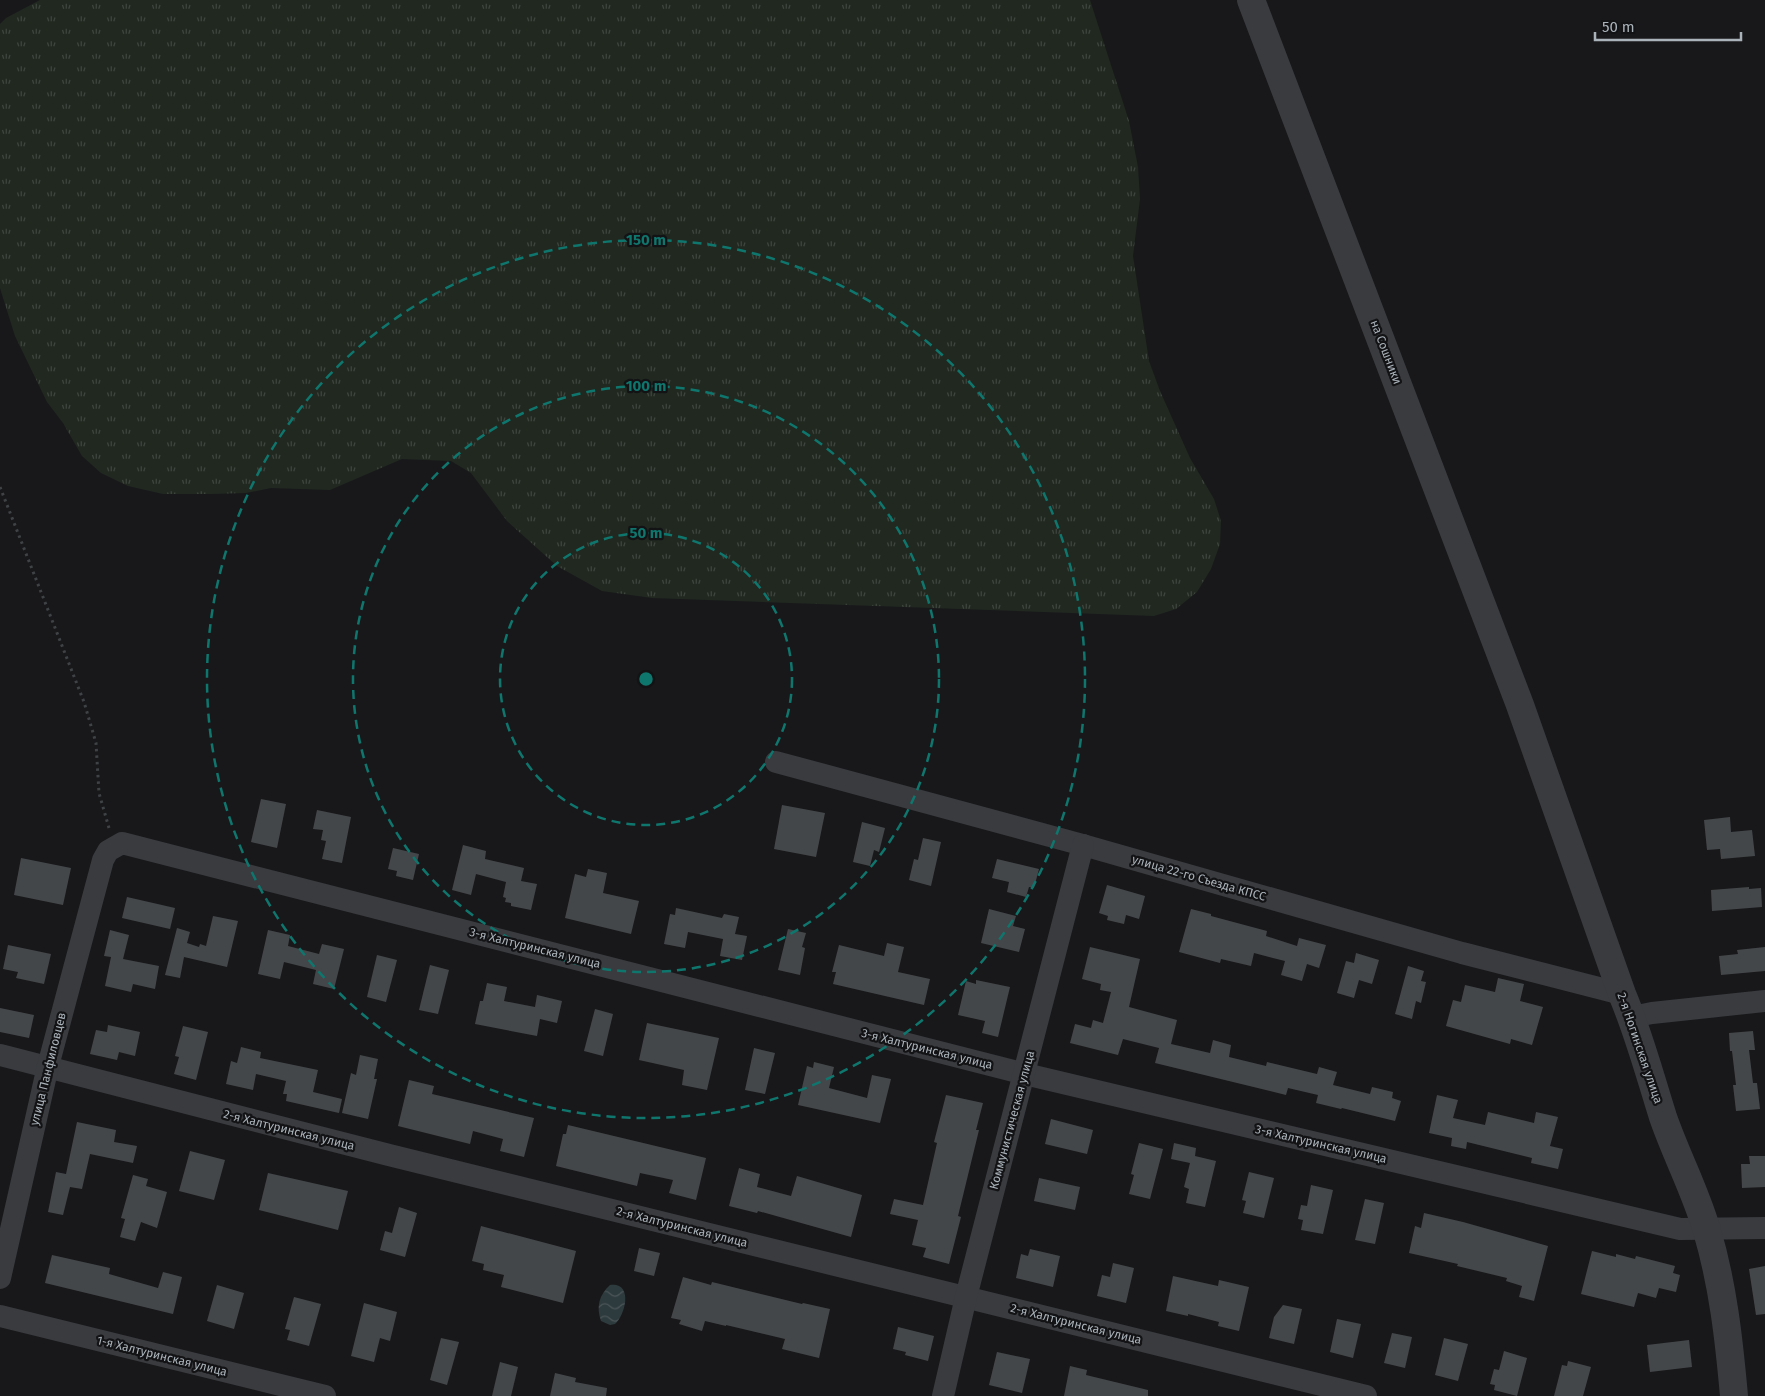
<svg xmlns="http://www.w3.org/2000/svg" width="1765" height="1396" viewBox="0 0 1765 1396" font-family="'Fira Sans',sans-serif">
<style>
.grass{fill:url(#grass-tufts)}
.water{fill:url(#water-waves)}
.building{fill:#44474a}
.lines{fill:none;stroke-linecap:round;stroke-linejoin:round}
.path{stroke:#3f4346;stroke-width:3;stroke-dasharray:2.5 4;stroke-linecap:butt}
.minor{stroke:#393b3f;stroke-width:22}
.tertiary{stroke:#393b3f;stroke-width:28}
.ring{fill:none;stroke:#0f766e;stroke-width:2.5;stroke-dasharray:9 6}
.labels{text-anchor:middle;stroke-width:4.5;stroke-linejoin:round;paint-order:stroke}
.street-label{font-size:12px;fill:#aab3ba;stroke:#131315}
.centre{fill:#0f766e;stroke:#131315;stroke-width:2.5}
.ring-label{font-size:15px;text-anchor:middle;font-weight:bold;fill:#0f766e;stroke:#131315;stroke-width:4.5;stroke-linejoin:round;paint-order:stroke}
</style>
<defs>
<pattern id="grass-tufts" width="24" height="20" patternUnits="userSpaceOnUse" patternTransform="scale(1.25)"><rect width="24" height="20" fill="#202820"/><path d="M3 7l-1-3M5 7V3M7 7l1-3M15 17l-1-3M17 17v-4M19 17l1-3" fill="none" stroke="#3e453e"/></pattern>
<pattern id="water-waves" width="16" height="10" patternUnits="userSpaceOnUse" patternTransform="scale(1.25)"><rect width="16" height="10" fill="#2e3b3e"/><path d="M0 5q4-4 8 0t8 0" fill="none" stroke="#4a5558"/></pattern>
</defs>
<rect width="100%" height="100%" fill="#18181a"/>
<polygon class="grass" points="40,0 1090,0 1129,121 1138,167 1140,199 1133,256 1149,361 1160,391 1190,458 1214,499 1221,521 1220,544 1211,569 1197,592 1176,609 1154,616 652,598 602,591 557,566 507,521 471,473 451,461 402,459 330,490 271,488 246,493 211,494 163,494 128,486 101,473 82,456 63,423 47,402 15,336 0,288 0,24 6,18"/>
<path class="water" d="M610 1285C633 1282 626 1314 615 1324L610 1325 601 1321C596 1307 599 1295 610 1285Z"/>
<g class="building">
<polygon points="261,799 286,804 277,848 251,842"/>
<polygon points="782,805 825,813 816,857 774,849"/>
<polygon points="317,810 351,817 342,863 322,859 326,841 321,840 323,830 313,829"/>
<polygon points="1730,817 1731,832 1752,830 1755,856 1721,859 1720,849 1707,850 1704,820"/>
<polygon points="862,822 885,828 879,852 874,850 870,866 853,862"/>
<polygon points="923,838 941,842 931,886 909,880 914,859 918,860"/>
<polygon points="463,845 486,851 485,859 524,868 521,881 537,884 531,910 511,906 511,903 505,902 506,898 503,897 506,882 476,874 471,895 452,890"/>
<polygon points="393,848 419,854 413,880 396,876 397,871 388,869"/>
<polygon points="21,858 71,868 63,905 14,895"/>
<polygon points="997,859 1039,869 1034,888 1029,887 1026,897 1007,892 1009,882 992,878"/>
<polygon points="588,869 607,873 603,893 639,901 631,934 565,918 575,874 586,877"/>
<polygon points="1107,885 1145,896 1139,919 1126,915 1124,924 1107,920 1108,916 1099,913"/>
<polygon points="1749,887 1749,889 1761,888 1762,907 1712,911 1711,890"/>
<polygon points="127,897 175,908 170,929 122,918"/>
<polygon points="676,908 722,918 724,914 739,917 735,934 747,936 742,960 720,956 723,939 688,932 685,948 664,944 670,914 675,915"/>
<polygon points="989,909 1016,916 1013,926 1025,929 1019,952 981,943"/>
<polygon points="1191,909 1211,914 1211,916 1267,931 1266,936 1297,946 1299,938 1326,945 1319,968 1307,964 1302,981 1281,975 1285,961 1254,953 1251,966 1221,959 1220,963 1179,952"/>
<polygon points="213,916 238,921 227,967 184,957 180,978 165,975 177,928 190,932 187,943 199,947 200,944 206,946"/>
<polygon points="788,929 806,933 802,947 805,948 800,975 778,970"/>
<polygon points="110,930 129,935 123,959 159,966 155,989 133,984 131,992 105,986 111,957 104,956"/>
<polygon points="268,930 290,935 288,946 319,954 322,944 344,949 334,989 313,984 316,970 284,962 280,979 258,974"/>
<polygon points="887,943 904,947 898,972 930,979 924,1005 833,984 836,972 832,972 839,945 884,956"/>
<polygon points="8,945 51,954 44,984 16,978 18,972 3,969"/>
<polygon points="1090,947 1140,959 1129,1007 1177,1020 1171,1044 1210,1053 1213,1040 1231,1045 1229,1057 1266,1066 1267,1062 1317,1074 1319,1067 1337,1072 1333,1085 1370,1094 1372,1087 1393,1092 1392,1098 1401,1101 1395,1121 1342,1108 1341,1109 1316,1103 1318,1095 1288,1088 1286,1095 1155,1063 1159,1048 1123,1039 1118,1055 1070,1043 1075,1024 1091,1028 1093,1020 1103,1023 1111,992 1100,990 1101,984 1082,979"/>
<polygon points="1765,947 1765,971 1721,975 1719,956 1738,954 1737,950"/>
<polygon points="1356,953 1379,960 1372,984 1359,980 1354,998 1337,993 1346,961 1354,963"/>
<polygon points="377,955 397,960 386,1002 367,997"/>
<polygon points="430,965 449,970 438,1014 419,1010"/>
<polygon points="1408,966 1424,971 1421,981 1426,982 1421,1003 1416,1001 1412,1019 1395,1014"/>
<polygon points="1498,978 1524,984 1520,1001 1543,1007 1532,1045 1511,1039 1510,1044 1446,1026 1453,1000 1461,1002 1465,985 1495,992"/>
<polygon points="976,980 1010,987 998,1037 982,1033 985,1021 958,1015 966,981 976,984"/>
<polygon points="487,983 507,987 504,1001 535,1007 537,995 562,1001 557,1023 540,1019 537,1036 475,1024 480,1001 483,1001"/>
<polygon points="0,1008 34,1015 29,1038 0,1032"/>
<polygon points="595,1009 613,1014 603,1056 584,1051"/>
<polygon points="647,1023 719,1038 707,1090 682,1085 684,1070 639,1060"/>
<polygon points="108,1025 140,1032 135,1056 119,1052 117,1060 90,1054 96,1030 107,1032"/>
<polygon points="183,1026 208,1032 196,1080 174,1074 179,1057 175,1056"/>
<polygon points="1753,1031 1755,1050 1749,1050 1753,1083 1757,1083 1760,1109 1736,1111 1733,1085 1736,1085 1732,1051 1730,1051 1729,1033"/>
<polygon points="241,1047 261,1052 260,1058 318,1070 313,1092 342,1099 339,1113 286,1101 287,1094 283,1094 286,1081 256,1074 253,1090 226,1084 231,1061 237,1063"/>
<polygon points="754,1048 775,1053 765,1094 745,1090"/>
<polygon points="360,1055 378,1059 374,1079 377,1079 368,1119 342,1113 351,1073 356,1075"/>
<polygon points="814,1062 834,1067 829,1088 867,1098 872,1075 891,1079 880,1123 798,1105 807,1066 813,1068"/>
<polygon points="409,1080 434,1086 432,1094 534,1118 524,1157 500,1151 503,1139 473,1131 470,1144 398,1126"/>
<polygon points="946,1095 983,1103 976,1130 979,1130 958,1216 961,1217 949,1264 923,1257 926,1248 912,1245 918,1220 890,1214 894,1199 923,1205 937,1143 934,1142"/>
<polygon points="1437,1095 1458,1100 1453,1118 1485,1125 1488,1112 1534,1123 1536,1112 1558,1117 1550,1146 1563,1149 1558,1169 1531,1163 1532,1158 1467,1142 1466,1149 1451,1146 1452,1138 1429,1133"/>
<polygon points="1051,1119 1093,1130 1087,1154 1045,1144"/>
<polygon points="77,1122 116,1130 114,1142 137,1146 133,1163 90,1154 82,1189 70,1187 63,1215 48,1212 56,1172 66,1174"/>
<polygon points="568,1125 706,1158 696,1200 669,1193 673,1180 640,1173 637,1186 556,1166 563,1134 566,1134"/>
<polygon points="1139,1143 1163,1149 1150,1199 1129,1194 1134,1175 1131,1174"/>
<polygon points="1174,1143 1196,1148 1195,1156 1216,1161 1205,1207 1186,1203 1189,1189 1184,1187 1190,1163 1171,1159"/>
<polygon points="190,1151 225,1160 214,1200 179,1191"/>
<polygon points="1749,1156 1765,1156 1765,1187 1742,1188 1741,1164 1750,1164"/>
<polygon points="739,1168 760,1174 757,1187 791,1196 797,1176 862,1195 851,1237 758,1211 757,1213 729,1206"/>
<polygon points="1249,1172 1274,1178 1264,1218 1243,1213 1246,1201 1242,1200"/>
<polygon points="268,1173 348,1191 338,1230 259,1210"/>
<polygon points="133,1175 148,1179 146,1186 167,1192 157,1228 141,1222 135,1241 120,1237 125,1219 121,1218"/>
<polygon points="1039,1178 1080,1187 1075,1210 1034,1201"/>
<polygon points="1311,1185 1333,1190 1323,1234 1301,1230 1303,1220 1298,1219 1301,1205 1307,1206"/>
<polygon points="1365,1199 1384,1203 1375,1244 1355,1240"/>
<polygon points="399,1207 417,1213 405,1257 380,1250 385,1231 392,1233"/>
<polygon points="1424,1213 1463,1222 1548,1246 1534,1301 1519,1297 1522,1286 1506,1281 1507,1278 1457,1266 1458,1264 1409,1253 1415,1226 1421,1228"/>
<polygon points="481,1226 576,1251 563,1303 501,1287 504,1275 483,1270 484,1264 472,1261"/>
<polygon points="639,1248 660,1253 654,1276 634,1271"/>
<polygon points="1030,1249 1060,1256 1053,1287 1016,1278 1021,1254 1028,1256"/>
<polygon points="1592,1251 1616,1257 1616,1254 1635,1259 1636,1256 1675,1266 1673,1273 1680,1275 1676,1292 1659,1288 1656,1298 1638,1293 1634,1307 1581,1294"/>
<polygon points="52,1255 110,1268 109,1274 158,1288 163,1272 182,1277 173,1314 45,1283"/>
<polygon points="1113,1263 1134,1268 1126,1303 1097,1296 1102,1275 1110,1277"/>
<polygon points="1765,1266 1765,1314 1756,1315 1749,1269"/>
<polygon points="1173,1276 1218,1286 1219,1280 1249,1287 1239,1331 1218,1326 1219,1322 1188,1314 1188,1316 1166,1311"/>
<polygon points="683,1277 711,1285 712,1282 802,1304 803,1303 830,1309 819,1358 782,1349 785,1339 726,1325 726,1326 705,1321 702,1331 679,1324 681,1320 671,1318"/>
<polygon points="217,1285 244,1293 234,1329 207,1321"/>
<polygon points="294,1297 321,1304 309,1346 287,1340 290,1330 285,1329"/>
<polygon points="364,1303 397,1312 390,1341 380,1338 374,1362 351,1356"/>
<polygon points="1283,1305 1302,1309 1294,1344 1269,1338 1274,1317"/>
<polygon points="1337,1319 1361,1324 1353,1358 1330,1352"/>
<polygon points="898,1327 934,1336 928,1361 905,1355 906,1352 893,1349"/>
<polygon points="1392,1333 1412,1337 1405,1368 1384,1363"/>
<polygon points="441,1338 459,1342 447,1385 430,1380"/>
<polygon points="1444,1338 1468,1344 1458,1381 1435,1375"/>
<polygon points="1689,1340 1692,1367 1650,1372 1647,1345"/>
<polygon points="1504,1351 1527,1358 1517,1396 1494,1390 1495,1385 1490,1384 1494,1369 1499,1370"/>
<polygon points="997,1352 1030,1359 1022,1393 989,1385"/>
<polygon points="1568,1361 1591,1367 1583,1396 1554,1396 1562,1365 1567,1366"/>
<polygon points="500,1362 518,1367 511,1396 492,1396"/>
<polygon points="1070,1366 1087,1370 1086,1375 1148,1390 1148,1396 1064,1396"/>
<polygon points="555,1373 576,1378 575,1382 607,1388 606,1396 550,1396"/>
</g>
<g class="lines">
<polyline class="path" points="0,487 84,702 96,743 99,793 109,828"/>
<g class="minor">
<polyline points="776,762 1083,845 1462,953 1622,994"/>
<polyline points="1632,1017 1652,1013 1765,1001"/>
<polyline points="0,1055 389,1155 1366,1396"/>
<polyline points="0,1278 48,1066 103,860 108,851 122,843 1025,1074 1680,1229 1765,1228"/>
<polyline points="0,1316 325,1396"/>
<polyline points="943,1396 966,1297 1083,845"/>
</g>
<path class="tertiary" d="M1251 0 1520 705 1622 994C1639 1034 1650 1076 1663 1117 1676 1155 1696 1192 1707 1231 1723 1285 1729 1340 1734 1396"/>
</g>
<g class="ring">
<circle cx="646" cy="679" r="146"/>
<circle cx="646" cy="679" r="293"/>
<circle cx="646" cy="679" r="439"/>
</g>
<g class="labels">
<g class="street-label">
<text transform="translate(1386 352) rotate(69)" y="4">на Сошники</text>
<text transform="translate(1199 878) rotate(16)" y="4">улица 22-го Съезда КПСС</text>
<text transform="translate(535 948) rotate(14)" y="4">3-я Халтуринская улица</text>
<text transform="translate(1640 1048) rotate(71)" y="4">2-я Ногинская улица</text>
<text transform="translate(927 1049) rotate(14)" y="4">3-я Халтуринская улица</text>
<text transform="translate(48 1069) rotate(-76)" y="4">улица Панфиловцев</text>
<text transform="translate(1012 1120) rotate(-75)" y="4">Коммунистическая улица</text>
<text transform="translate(289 1130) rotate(14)" y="4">2-я Халтуринская улица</text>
<text transform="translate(1321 1144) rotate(13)" y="4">3-я Халтуринская улица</text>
<text transform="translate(682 1227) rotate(14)" y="4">2-я Халтуринская улица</text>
<text transform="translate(1076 1324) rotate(14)" y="4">2-я Халтуринская улица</text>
<text transform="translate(162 1356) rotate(14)" y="4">1-я Халтуринская улица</text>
</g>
</g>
<circle cx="646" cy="679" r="8" class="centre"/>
<g class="ring-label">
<text x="646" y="245">150 m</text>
<text x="646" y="391">100 m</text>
<text x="646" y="538">50 m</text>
</g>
<path d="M1595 32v8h146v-8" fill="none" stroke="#aab3ba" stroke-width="2.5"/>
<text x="1602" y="32" font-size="15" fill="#aab3ba" stroke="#131315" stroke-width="4" paint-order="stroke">50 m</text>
</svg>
